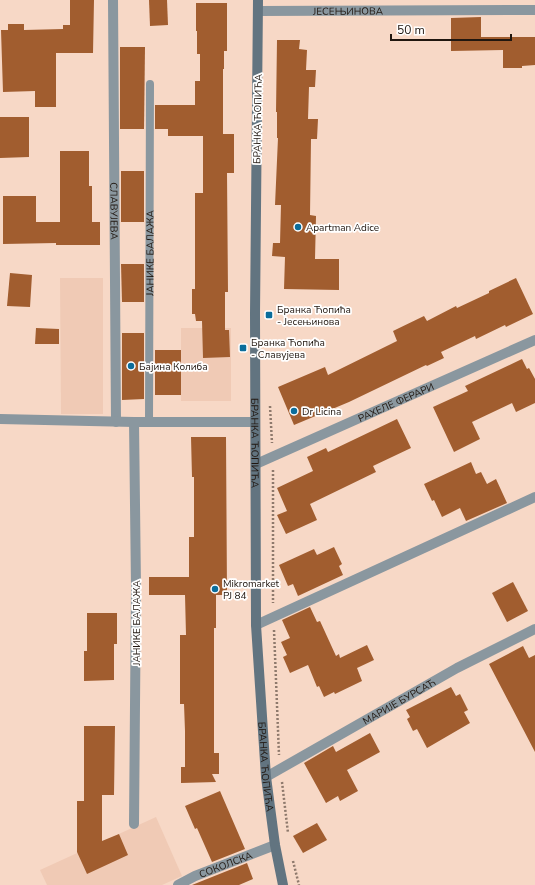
<svg xmlns="http://www.w3.org/2000/svg" width="535" height="885" viewBox="0 0 535 885" font-family="'Nunito Sans',sans-serif">
<style>
.built{fill:#f0cab5}
.building{fill:#a15d2f}
.lines{fill:none;stroke-linecap:round;stroke-linejoin:round}
.path{stroke:#8e796c;stroke-width:2.5;stroke-dasharray:2 2;stroke-linecap:butt}
.lane{stroke:#8a979f;stroke-width:8}
.street{stroke:#8a979f;stroke-width:10}
.secondary{stroke:#627480;stroke-width:10}
.poi-dot{fill:#0b6d9b;stroke:#fff;stroke-width:1.5}
.labels{text-anchor:middle;stroke-width:3.5;stroke-linejoin:round;paint-order:stroke}
.street-label{font-size:10px;fill:#20160f;stroke:#fff}
.poi-label{font-size:10px;fill:#20160f;stroke:#fff;text-anchor:start}
</style>
<rect width="100%" height="100%" fill="#f7d8c6"/>
<g class="built">
<polygon points="60,278 103,278 103,414 61,414"/>
<rect x="181" y="328" width="50" height="73"/>
<polygon points="156,817 182,876 162,885 47,885 40,870"/>
</g>
<g class="building">
<polygon points="70,0 94,0 93,53 56,53 56,107 35,107 35,91 3,92 1,30 8,30 8,24 24,24 24,30 63,29 63,25 70,25"/>
<polygon points="149,0 167,0 168,25 150,26"/>
<polygon points="196,3 227,3 227,51 224,51 224,69 223,69 223,134 234,134 234,173 227,173 228,292 225,292 225,330 229,330 230,357 203,358 202,321 196,321 195,314 192,314 192,289 195,289 195,193 203,193 203,136 168,136 168,129 155,129 155,105 195,105 195,81 200,81 200,54 197,54 197,31 196,31"/>
<polygon points="481,17 481,37 535,37 535,65 522,66 522,68 503,68 503,50 451,51 451,18"/>
<polygon points="277,40 300,40 299,49 307,50 306,70 316,70 315,87 309,87 308,119 318,119 317,139 311,139 310,215 316,216 315,259 339,259 339,290 284,289 285,257 272,256 273,243 280,243 281,205 275,205 278,138 277,138 277,112 276,112"/>
<polygon points="120,47 145,47 144,129 120,129"/>
<polygon points="0,117 29,117 29,157 0,158"/>
<polygon points="60,151 89,151 89,186 92,186 92,222 100,222 100,245 56,245 56,243 3,244 3,196 36,196 36,222 60,222"/>
<rect x="121" y="171" width="23" height="51"/>
<polygon points="121,264 144,264 144,302 122,302"/>
<polygon points="10,273 32,275 30,307 7,306"/>
<polygon points="516,278 533,314 506,327 505,325 476,339 475,336 441,352 444,358 427,366 426,365 349,402 294,425 278,387 325,367 328,375 397,341 393,331 424,316 427,321 456,306 457,308 489,293 489,291"/>
<polygon points="36,328 59,329 59,344 35,344"/>
<polygon points="122,333 144,333 144,399 122,400"/>
<rect x="155" y="350" width="26" height="45"/>
<polygon points="522,359 527,369 529,368 535,379 535,403 516,412 512,403 472,422 480,439 454,452 433,407 468,391 465,386"/>
<polygon points="397,419 411,448 373,466 376,472 310,504 317,520 286,534 277,515 287,511 277,488 313,471 307,457 326,448 328,452"/>
<polygon points="191,437 226,437 227,595 216,595 216,628 214,628 214,753 219,753 219,774 212,774 216,782 181,783 181,767 185,767 185,731 184,704 180,704 180,635 186,635 185,595 149,595 149,577 189,577 189,537 194,537 194,477 192,477"/>
<polygon points="471,462 476,474 481,472 487,484 496,479 507,503 466,521 460,508 442,517 434,500 432,501 424,484"/>
<polygon points="334,547 342,564 339,566 343,575 298,596 293,584 288,586 279,565 314,549 317,555"/>
<polygon points="513,582 528,611 507,622 492,593"/>
<polygon points="310,607 317,622 320,621 336,656 339,654 340,658 367,645 374,660 357,668 362,681 335,694 334,692 324,697 319,686 317,687 308,665 290,673 283,657 287,655 281,642 290,638 282,620"/>
<polygon points="87,613 117,613 117,644 114,644 114,680 84,681 84,651 87,651"/>
<polygon points="523,646 529,658 535,655 535,752 489,664"/>
<polygon points="451,687 456,696 460,694 468,710 464,712 470,723 427,748 417,729 413,731 407,719 410,717 406,710"/>
<polygon points="84,726 115,726 114,795 102,795 102,841 119,834 128,855 87,874 77,852 77,801 84,801"/>
<polygon points="370,733 380,752 347,770 358,791 340,801 338,796 326,803 304,763 333,746 336,752"/>
<polygon points="220,791 245,849 212,862 197,828 195,829 185,806"/>
<polygon points="317,823 327,840 303,853 293,836"/>
<polygon points="247,863 253,879 239,885 192,885"/>
</g>
<g class="lines">
<g class="path">
<polyline points="270,406 272,443"/>
<polyline points="273,470 273,603"/>
<polyline points="274,630 279,755"/>
<polyline points="282,782 288,833"/>
<polyline points="293,861 299,885"/>
</g>
<path class="lane" id="s1" d="M149 423 150 84"/>
<g class="street">
<path id="s2" d="M113 0 116 422"/>
<path id="s3" d="M258 11 535 10"/>
<polyline points="0,419 134,422 255,422"/>
<polyline points="134,422 136,587 134,824"/>
<path id="s4" d="M256 464 535 340"/>
<polyline points="256,625 535,497"/>
<path id="s5" d="M266 777 457 668 535 629"/>
<path id="s6" d="M178 885 195 876 275 845"/>
</g>
<path class="secondary" id="s7" d="M258 0 255 314 256 625 266 777 275 845 283 885"/>
</g>
<g class="poi-dot">
<circle cx="298" cy="227" r="4"/>
<rect x="265" y="311" width="8" height="8" rx="2"/>
<rect x="239" y="344" width="8" height="8" rx="2"/>
<circle cx="131" cy="366" r="4"/>
<circle cx="294" cy="411" r="4"/>
<circle cx="215" cy="589" r="4"/>
</g>
<g class="labels">
<g class="street-label">
<text dy="4" stroke="none"><textPath href="#s3" startOffset="90">ЈЕСЕЊИНОВА</textPath></text>
<text transform="translate(257 119) rotate(-89)" y="4">БРАНКА ЋОПИЋА</text>
<text dy="4" stroke="none"><textPath href="#s2" startOffset="211">СЛАВУЈЕВА</textPath></text>
<text dy="4" stroke="none"><textPath href="#s1" startOffset="170">ЈАНИКЕ БАЛАЖА</textPath></text>
<text dy="4" stroke="none"><textPath href="#s4" startOffset="153">РАХЕЛЕ ФЕРАРИ</textPath></text>
<text dy="4" stroke="none"><textPath href="#s7" startOffset="443">БРАНКА ЋОПИЋА</textPath></text>
<text transform="translate(136 623) rotate(-90)" y="4">ЈАНИКЕ БАЛАЖА</text>
<text dy="4" stroke="none"><textPath href="#s5" startOffset="153">МАРИЈЕ БУРСАЋ</textPath></text>
<text dy="4" stroke="none"><textPath href="#s7" startOffset="767">БРАНКА ЋОПИЋА</textPath></text>
<text dy="4" stroke="none"><textPath href="#s6" startOffset="52">СОКОЛСКА</textPath></text>
</g>
<g class="poi-label">
<text x="306" y="231">Apartman Adice</text>
<text x="277" y="313">Бранка Ћопића<tspan x="277" dy="12">- Јесењинова</tspan></text>
<text x="251" y="346">Бранка Ћопића<tspan x="251" dy="12">- Славујева</tspan></text>
<text x="139" y="370">Бајина Колиба</text>
<text x="302" y="415">Dr Licina</text>
<text x="223" y="587">Mikromarket<tspan x="223" dy="12">PJ 84</tspan></text>
</g>
</g>
<path d="M391 34v6h120v-6" fill="none" stroke="#20160f" stroke-width="2"/>
<text x="397" y="34" font-size="12" fill="#20160f" stroke="#ffffff" stroke-width="3" paint-order="stroke">50 m</text>
</svg>
